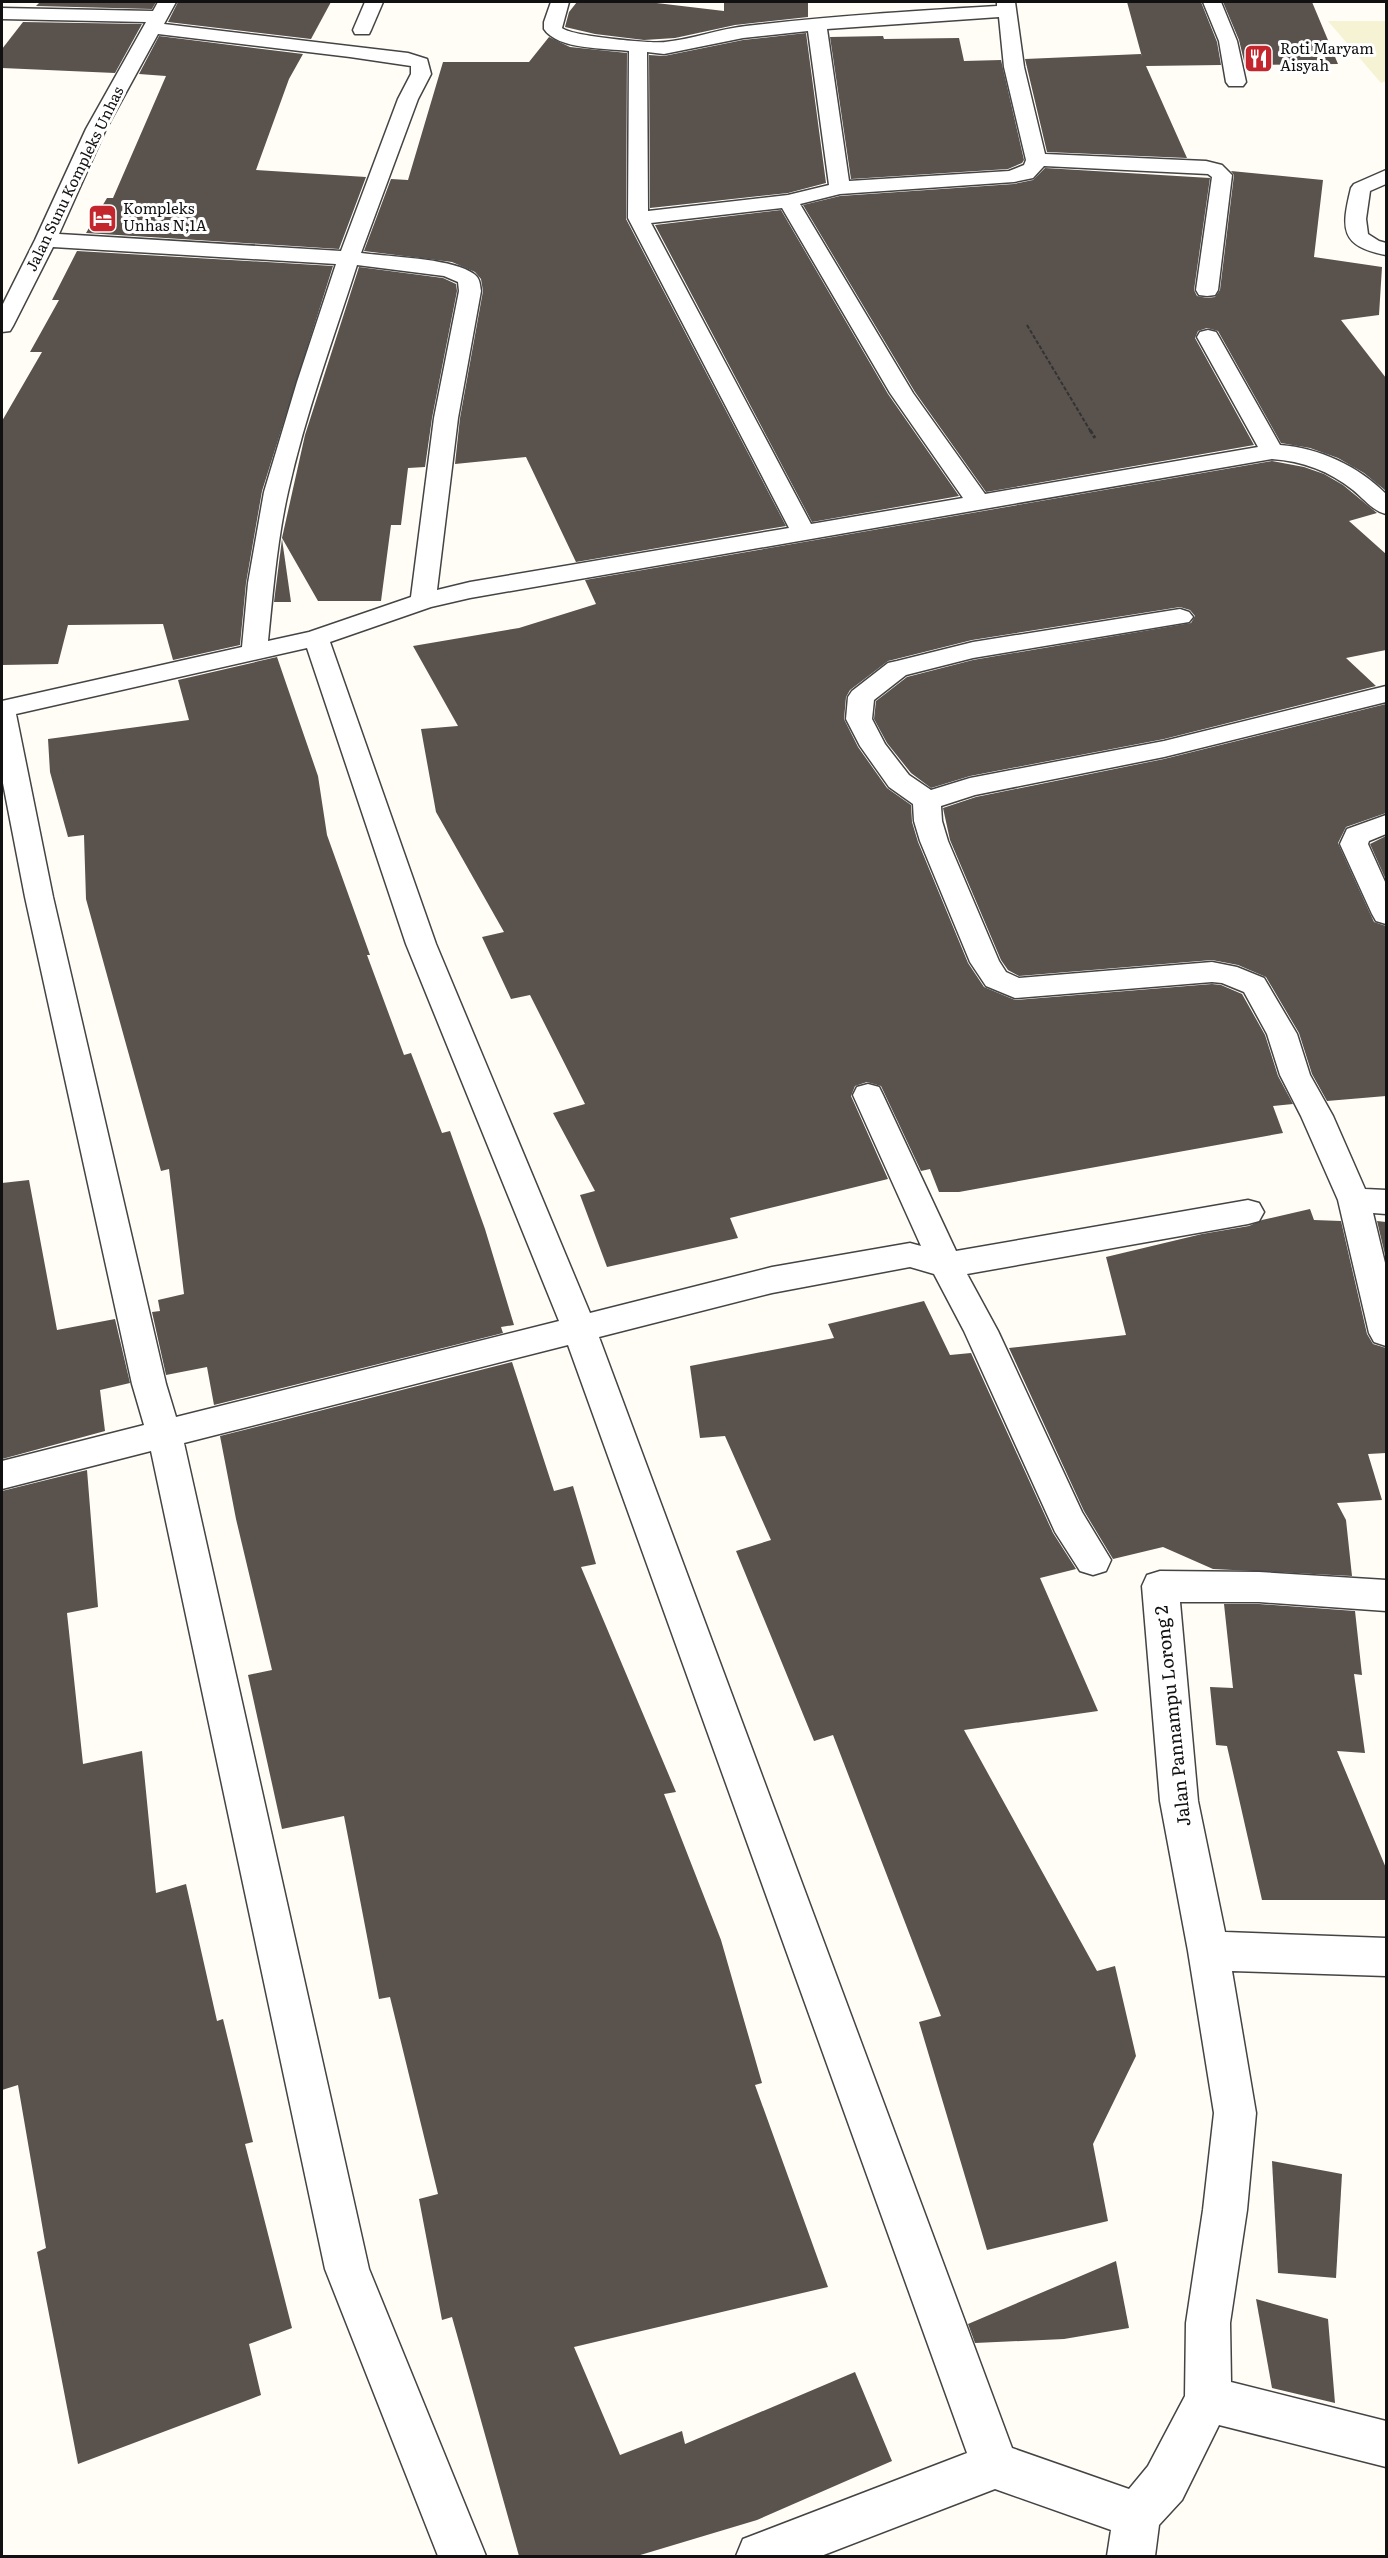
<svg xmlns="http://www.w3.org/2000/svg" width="1388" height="2558" viewBox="0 0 1388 2558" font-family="Literata,serif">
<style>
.farmland{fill:#f6f3d4}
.building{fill:#5a524d}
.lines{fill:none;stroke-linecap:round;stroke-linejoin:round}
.minor-casing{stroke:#444;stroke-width:3}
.path-far1{stroke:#333;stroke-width:2;stroke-dasharray:4 2;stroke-linecap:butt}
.path{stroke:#333;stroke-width:3;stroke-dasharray:4.5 2;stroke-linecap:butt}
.minor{fill:#fff;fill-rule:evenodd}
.labels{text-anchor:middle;stroke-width:6;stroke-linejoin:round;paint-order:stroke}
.far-poi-label{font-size:15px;fill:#111;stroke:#fff;text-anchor:start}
.far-street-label{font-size:15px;fill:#111;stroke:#fff}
.street-label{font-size:18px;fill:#111;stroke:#fff}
</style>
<rect width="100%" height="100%" fill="#fffdf5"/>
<polygon class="farmland" points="1328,21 1386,21 1386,81 1381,83"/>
<g class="building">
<polygon points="40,2 156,2 152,9 36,6"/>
<polygon points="178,2 331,2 311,39 168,22"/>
<polygon points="577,2 648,2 724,11 724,2 808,2 808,17 735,25 675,38 644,40 595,34 565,27 569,12"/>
<polygon points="1127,2 1201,2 1217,42 1221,65 1146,66 1187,158 1047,152 1025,59 1141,54 1142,57"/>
<polygon points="1223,2 1312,2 1338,64 1245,65 1239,40"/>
<polygon points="23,22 142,24 115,73 2,68 2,49"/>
<polygon points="806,33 826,183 788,193 650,208 649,55 664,56 743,40"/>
<polygon points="159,36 303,54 289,79 256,170 366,177 339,249 86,233 107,198 113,198 166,76 139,74"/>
<polygon points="883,36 884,39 959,38 964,61 1001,60 1024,160 1022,163 1008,169 851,179 830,37"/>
<polygon points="549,37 570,47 627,53 626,219 786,526 576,562 526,457 455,464 460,418 483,291 481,279 475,272 452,262 364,251 391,179 408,180 443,62 529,62"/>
<polygon points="1045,168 1210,178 1194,290 1197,296 1207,298 1215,297 1220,290 1234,175 1231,171 1323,180 1314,257 1382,267 1379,315 1341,320 1386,378 1386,491 1364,473 1338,458 1310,448 1281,443 1218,331 1207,328 1198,331 1195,338 1254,445 986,492 915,392 803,205 840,196 1014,184 1033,180"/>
<polygon points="781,210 888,394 959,496 812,522 655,225"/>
<polygon points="77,251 333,266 262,491 246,583 240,645 173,660 163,624 68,625 58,664 2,665 2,421 42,352 30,352 59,300 52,300"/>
<polygon points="359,267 443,278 456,284 457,291 432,418 425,467 408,468 401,525 391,525 381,601 318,601 282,538 305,435"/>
<polygon points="1272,461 1304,467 1324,474 1343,485 1377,513 1349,521 1386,554 1386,650 1346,658 1376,686 1164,739 970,776 931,788 911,773 887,743 874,719 876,701 907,677 973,660 1191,623 1195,616 1190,610 1180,607 972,640 888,661 850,690 846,697 844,719 858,747 887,788 911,805 912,822 918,842 968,963 984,987 1015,1000 1212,984 1221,985 1242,994 1265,1035 1278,1076 1293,1104 1273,1106 1283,1133 959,1192 939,1192 930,1169 921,1171 881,1086 867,1082 855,1086 851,1096 888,1179 730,1218 738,1238 607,1267 580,1195 595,1191 553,1113 585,1104 530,995 511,999 482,937 504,932 436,812 421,729 458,726 413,646 519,628 596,604 585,580"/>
<polygon points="282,539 291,602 274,602"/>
<polygon points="277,657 318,776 327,835 370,955 367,955 404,1055 411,1053 442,1133 450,1131 485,1229 514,1325 501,1327 503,1333 214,1405 207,1367 166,1375 152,1312 160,1311 158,1300 184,1294 169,1169 161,1171 86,899 84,835 68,837 50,772 48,739 189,720 178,680"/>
<polygon points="1386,704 1386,813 1346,827 1338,843 1374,922 1386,926 1386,1096 1327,1101 1312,1074 1299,1033 1266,977 1238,965 1212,960 1019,976 1008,970 1001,960 950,840 943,808 976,797 1164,759"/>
<polygon points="1386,836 1386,880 1370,844"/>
<polygon points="29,1180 57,1330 115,1319 130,1383 100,1390 105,1431 2,1459 2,1183"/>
<polygon points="1310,1209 1314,1220 1341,1221 1367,1334 1373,1344 1386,1348 1386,1453 1368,1454 1382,1500 1337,1503 1346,1520 1352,1576 1213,1569 1163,1547 1113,1559 1084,1511 1009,1348 1126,1335 1106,1257 1202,1234 1249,1226 1262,1220"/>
<polygon points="1377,1221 1386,1222 1386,1259"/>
<polygon points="924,1301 950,1355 971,1353 1053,1533 1076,1569 1040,1578 1098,1711 964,1730 1097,1971 1115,1966 1136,2056 1093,2144 1108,2221 987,2250 919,2022 941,2016 833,1735 814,1741 736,1551 771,1540 725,1436 700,1438 690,1366 834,1338 828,1324"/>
<polygon points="512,1362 554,1491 573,1486 596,1564 581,1567 676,1792 664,1794 721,1940 762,2083 755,2085 828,2287 574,2347 620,2455 682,2431 685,2444 855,2372 892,2461 757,2520 637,2556 519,2556 452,2317 442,2320 419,2199 438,2194 390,1997 379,1999 344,1816 282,1829 248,1675 272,1670 236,1519 220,1436"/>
<polygon points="87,1470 98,1607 67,1613 83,1764 142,1751 156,1893 186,1884 217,2021 223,2019 253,2142 245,2144 292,2328 249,2344 261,2395 78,2464 37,2252 46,2248 18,2085 2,2090 2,1491"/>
<polygon points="1224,1604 1259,1604 1355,1611 1362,1675 1354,1674 1365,1753 1337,1751 1386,1868 1386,1900 1262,1900 1227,1746 1216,1745 1210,1687 1233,1688"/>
<polygon points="1272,2161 1342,2174 1336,2278 1278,2273"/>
<polygon points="1116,2261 1129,2328 1064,2339 975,2343 968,2324"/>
<polygon points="1256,2299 1328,2319 1335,2403 1272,2388"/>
</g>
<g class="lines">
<defs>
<g id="minor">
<path d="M158 2H176L164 24 408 53 427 59 431 74 418 99 361 253C390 257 452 258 474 274 480 278 480 285 481 291L458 418 437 590 470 582 789 528 628 218 629 51C605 48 558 50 544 29V22L551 2H569L562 28C571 36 651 44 665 42 693 39 719 29 746 26 830 16 913 11 997 6V2H1015L1024 67 1045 154 1206 161 1222 165 1232 175 1218 290 1215 295 1207 296 1199 295 1196 290 1212 177 1208 174 1044 166 1033 178 1014 182 840 194 800 204 913 393 985 494 1258 447 1197 337 1200 332 1208 330 1216 332 1219 337 1280 445C1320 448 1358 466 1386 494V514C1373 511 1364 499 1353 490 1329 471 1303 461 1272 459L470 598 431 607 330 642 436 944 590 1313 772 1267 910 1243 921 1246 853 1095 857 1087 868 1084 879 1087 883 1095 956 1251 1248 1200 1259 1203 1264 1212 1259 1221 1248 1224 967 1274 998 1331 1082 1512 1111 1560 1106 1571 1093 1575 1080 1571 1055 1532 964 1331 934 1274 910 1267 772 1293 599 1337 1012 2448 1129 2489 1148 2466 1185 2396 1186 2323 1203 2210 1214 2113 1188 1951 1160 1801 1142 1586 1147 1575 1160 1571 1259 1572 1386 1580V1611L1259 1602H1180L1198 1801 1225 1932 1386 1938V1976L1232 1971 1256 2113 1247 2210 1230 2323 1231 2382 1386 2421V2467L1219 2425 1182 2500 1159 2525 1155 2556H1107L1111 2530 995 2489 821 2556H736L743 2539 967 2453 568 1345 184 1443 369 2269 486 2556H438L325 2269 151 1451 2 1489V1461L144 1425 132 1384 25 897 2 778V701L242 647 248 583 264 492 297 382 336 264 53 247 13 326 10 331 2 332V306L35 240 86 129 146 22 2 19V8L153 11ZM999 17 1004 67 1026 160 1024 165 1009 171 849 181 827 29ZM808 31 829 185 788 195 648 211 647 52 664 54 743 38ZM158 34 350 57 411 66V74L398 99 341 251 59 234 106 129ZM782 208 890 393 963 498 811 524 651 223ZM357 265 444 276 458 282 459 291 434 418 411 597 309 632 268 641C273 592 277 541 288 492 305 415 333 340 357 265ZM307 648 406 944 559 1321 176 1417 166 1384 53 897 16 714Z"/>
<polygon points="365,2 383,2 371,30 369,34 355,34 353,30"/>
<polygon points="1203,2 1221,2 1237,41 1246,82 1243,86 1229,86 1226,82 1219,41"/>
<path d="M1386 170V184L1370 191 1366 219 1368 234 1379 241 1386 243V255C1340 246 1341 229 1351 188L1354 184Z"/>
<polygon points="1180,609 1189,612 1193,617 1189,622 973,658 906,675 874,700 872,719 885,744 909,775 931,790 970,778 1164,741 1386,686 1386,702 1164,757 975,795 941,806 942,821 948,841 999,961 1006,972 1019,978 1212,962 1237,967 1264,978 1297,1034 1310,1075 1333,1116 1365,1189 1386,1190 1386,1214 1373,1213 1386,1267 1386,1346 1374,1342 1369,1333 1338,1200 1301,1116 1280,1075 1267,1034 1244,992 1222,983 1212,982 1015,998 986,986 970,962 920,841 914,821 913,804 889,787 860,746 846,719 848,697 852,691 888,663 897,661 973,642"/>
<polygon points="1386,815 1386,834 1369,841 1368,844 1386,884 1386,924 1376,921 1372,914 1340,844 1347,829"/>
</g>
</defs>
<use href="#minor" class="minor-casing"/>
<polyline class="path-far1" points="1027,325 1091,432"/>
<polyline class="path" points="1090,430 1095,438"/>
<use href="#minor" class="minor"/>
</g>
<defs>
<symbol id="restaurant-square" viewBox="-11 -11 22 22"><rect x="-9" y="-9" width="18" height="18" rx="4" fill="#c4262e" stroke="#fff"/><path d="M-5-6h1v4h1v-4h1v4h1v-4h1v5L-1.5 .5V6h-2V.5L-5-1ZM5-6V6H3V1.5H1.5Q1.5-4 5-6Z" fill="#fff"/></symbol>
<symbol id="hotel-square" viewBox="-11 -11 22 22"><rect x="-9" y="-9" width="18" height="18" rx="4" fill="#c4262e" stroke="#fff"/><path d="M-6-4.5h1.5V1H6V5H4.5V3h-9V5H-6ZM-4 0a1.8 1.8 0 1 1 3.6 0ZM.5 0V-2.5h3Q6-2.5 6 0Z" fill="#fff"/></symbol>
</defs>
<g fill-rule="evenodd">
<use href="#restaurant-square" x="1242" y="42" width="33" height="33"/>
<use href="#hotel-square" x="86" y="202" width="33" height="33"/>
</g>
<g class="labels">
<g class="far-poi-label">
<text x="1280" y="54">Roti Maryam<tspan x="1280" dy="17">Aisyah</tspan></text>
<text x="123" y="214">Kompleks<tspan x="123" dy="17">Unhas N,1A</tspan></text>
</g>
<g class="far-street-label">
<text transform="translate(75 179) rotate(-64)" y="5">Jalan Sunu Kompleks Unhas</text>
</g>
<g class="street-label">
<text transform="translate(1173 1716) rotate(-96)" y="6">Jalan Pannampu Lorong 2</text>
</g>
</g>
<rect width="1388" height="2558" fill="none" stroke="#111111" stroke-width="6"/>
</svg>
